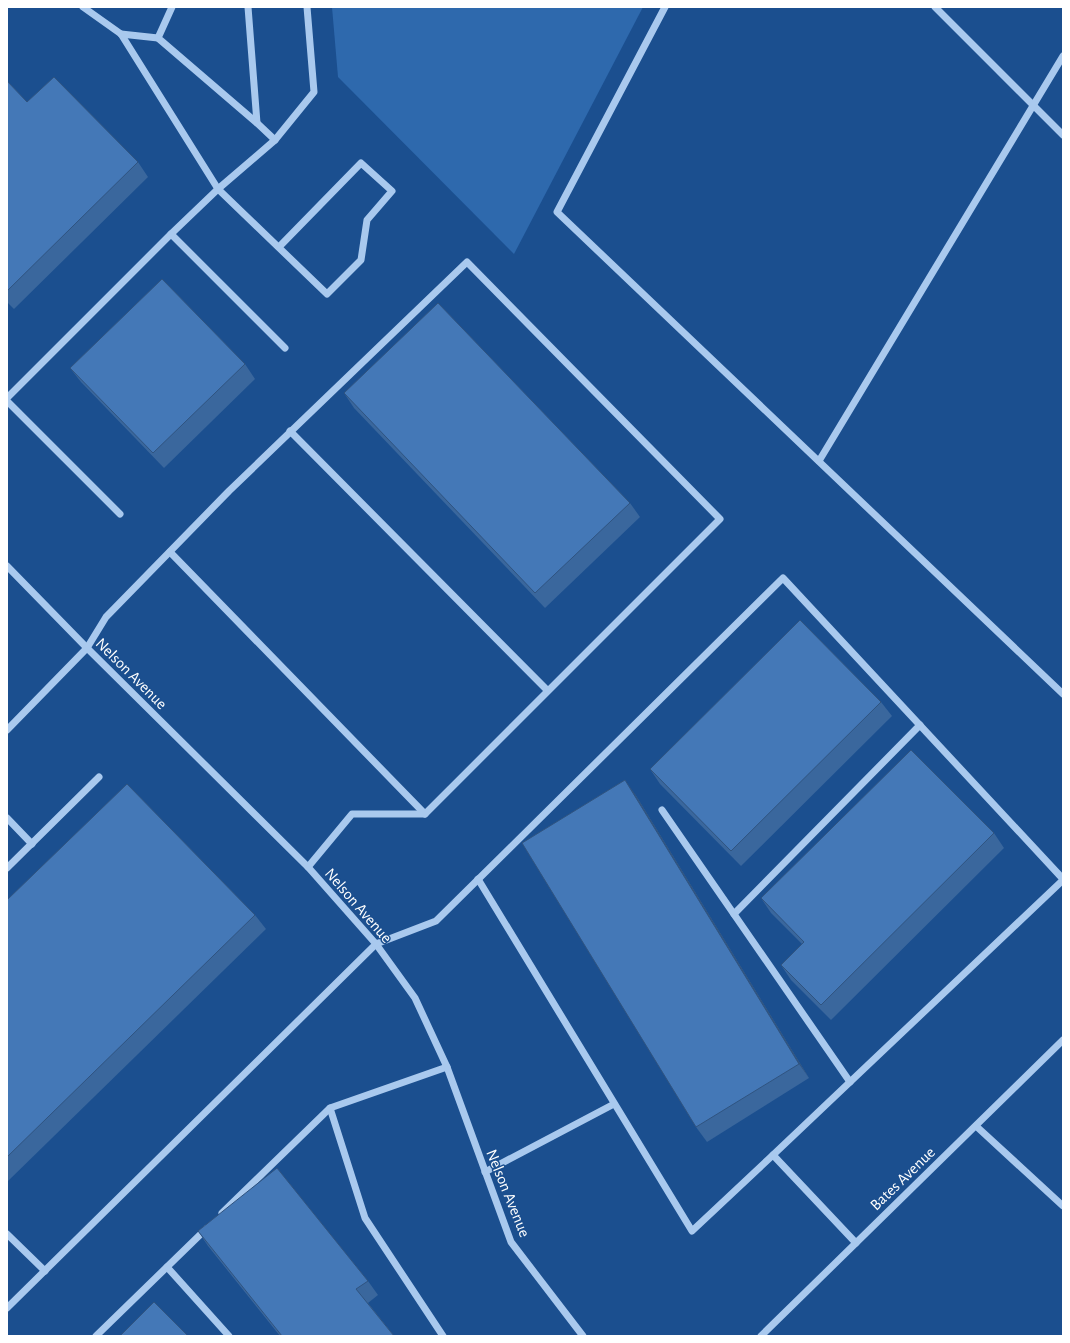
<svg xmlns="http://www.w3.org/2000/svg" width="1070" height="1343" viewBox="0 0 1070 1343" font-family="'Alegreya Sans',sans-serif">
<style>
.green{fill:#2e69ad}
.lines{fill:none;stroke-linecap:round;stroke-linejoin:round}
.minor{stroke:#a9c9ee;stroke-width:7}
.wall{fill:#3a679d}
.shaded-wall{fill:#305480}
.building{fill:#4478b7;stroke:#305480}
.labels{text-anchor:middle;stroke-width:3;stroke-linejoin:round;paint-order:stroke}
.street-label{font-size:16px;fill:#fff;stroke:#1b4f8f}
</style>
<rect width="100%" height="100%" fill="#1b4f8f"/>
<polygon class="green" points="332,7 643,7 514,254 338,77"/>
<g class="lines">
<g class="minor">
<polyline points="83,7 121,34 218,189 327,294 361,260 367,220 392,191 361,163 279,247"/>
<polyline points="172,7 158,38 257,123 275,140"/>
<polyline points="248,7 257,123"/>
<polyline points="665,7 557,212 1063,694"/>
<polyline points="935,7 1063,135"/>
<polyline points="121,34 158,38"/>
<polyline points="285,348 171,234 218,189 275,140 314,92 307,7"/>
<polyline points="7,398 171,234"/>
<polyline points="7,401 120,514"/>
<polyline points="290,431 547,690"/>
<polyline points="819,461 1063,56"/>
<polyline points="170,552 425,814"/>
<polyline points="7,566 87,648 308,867 376,944 415,998 447,1067 511,1242 583,1336"/>
<polyline points="7,730 87,648 106,617 229,491 467,262 720,519 425,814 352,814 308,867"/>
<polyline points="662,810 850,1082"/>
<polyline points="7,818 32,844"/>
<polyline points="7,868 99,777"/>
<polyline points="478,879 692,1231 773,1155"/>
<polyline points="734,914 920,725"/>
<polyline points="330,1108 365,1218 443,1336"/>
<polyline points="976,1126 1063,1206"/>
<polyline points="485,1172 614,1104"/>
<polyline points="222,1213 330,1108 447,1067"/>
<polyline points="7,1234 45,1271"/>
<polyline points="856,1243 773,1155 1063,880"/>
<polyline points="167,1267 229,1336"/>
<polyline points="7,1308 376,944 436,921 783,578 1063,879"/>
<polyline points="96,1336 206,1229"/>
<polyline points="761,1336 1063,1040"/>
</g>
</g>
<g class="wall">
<polygon points="7,81 27,102 138,162 148,177 14,309 7,302"/>
<polygon points="245,364 255,379 164,468 81,382 70,368"/>
<polygon points="344,393 630,503 640,517 545,608 354,408"/>
<polygon points="881,702 892,716 741,866 660,784 650,769"/>
<polygon points="635,794 809,1078 707,1142 696,1127"/>
<polygon points="994,833 1004,848 831,1020 791,980 781,965 802,944 771,913 761,898"/>
<polygon points="7,900 255,915 266,929 7,1182"/>
<polygon points="198,1231 368,1281 378,1295 368,1303 394,1336 280,1336 208,1246"/>
</g>
<polygon class="shaded-wall" points="625,780 635,794 809,1078 799,1064"/>
<g class="building">
<polygon points="54,77 138,162 7,291 7,81 27,102"/>
<polygon points="162,279 245,364 153,453 70,368"/>
<polygon points="438,303 630,503 535,593 344,393"/>
<polygon points="800,620 881,702 731,851 650,769"/>
<polygon points="911,750 994,833 821,1005 781,965 804,942 761,898"/>
<polygon points="625,780 799,1064 696,1127 522,843"/>
<polygon points="127,784 255,915 7,1157 7,900"/>
<polygon points="277,1168 368,1281 356,1289 394,1336 282,1336 198,1231"/>
<polygon points="154,1302 188,1336 120,1336"/>
</g>
<g class="labels">
<g class="street-label">
<text transform="translate(132 673) rotate(45)" y="6">Nelson Avenue</text>
<text transform="translate(359 905) rotate(49)" y="6">Nelson Avenue</text>
<text transform="translate(902 1178) rotate(-44)" y="6">Bates Avenue</text>
<text transform="translate(509 1193) rotate(68)" y="6">Nelson Avenue</text>
</g>
</g>
<rect width="1070" height="1343" fill="none" stroke="#ffffff" stroke-width="16"/>
</svg>
